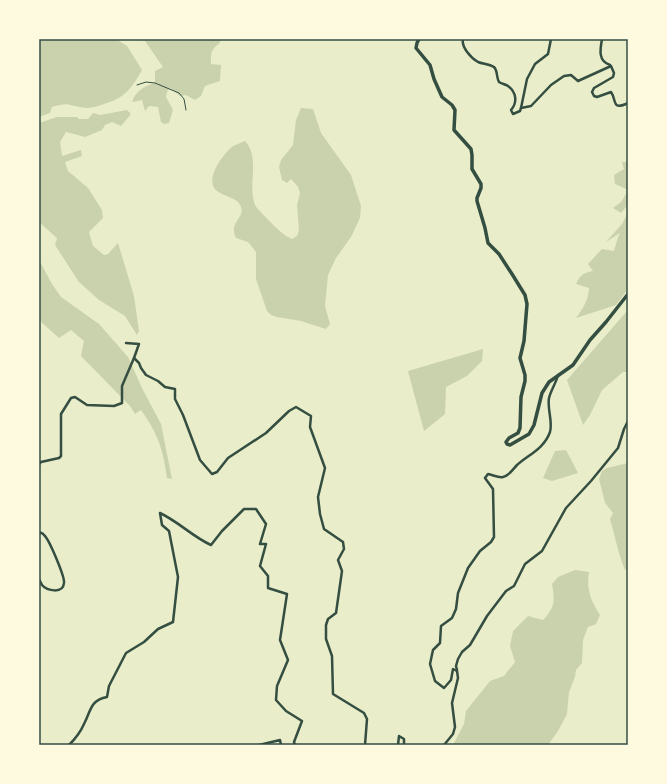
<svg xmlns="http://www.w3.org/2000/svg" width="667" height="784" viewBox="0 0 667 784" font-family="'Nunito Sans',sans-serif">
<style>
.green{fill:#cad2ad}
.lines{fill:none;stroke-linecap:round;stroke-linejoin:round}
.path{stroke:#344e41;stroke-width:1}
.minor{stroke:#344e41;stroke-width:2.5}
.secondary{stroke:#344e41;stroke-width:3.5}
.neatline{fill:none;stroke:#344e41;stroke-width:1.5}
</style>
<rect width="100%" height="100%" fill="#e9edc9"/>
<g class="green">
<path d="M39 39H116L127 46 142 70C131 89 125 98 104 104 98 106 92 108 86 108 70 106 69 101 52 107L50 113 39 117Z"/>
<path d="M136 39H221C220 44 218 44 215 47 210 52 211 58 211 64L221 65 220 81 205 86 201 96 195 100 186 95 180 96 170 88 167 92 166 97 173 110 169 123 164 124 161 122 158 107 149 106 145 111 142 100 132 102C135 92 145 85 155 83V71L163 67 145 41Z"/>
<path d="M301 108 313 109 321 133 351 175 361 206 360 218 351 237 336 258 328 275 325 306 330 324 326 329 301 321 277 317 271 315 267 311 256 279V252L248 242 236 238C228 222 245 219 241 207 238 197 223 197 216 190 204 179 224 153 233 146 237 144 241 143 245 141 261 159 247 184 255 205 257 209 276 228 281 232 284 235 288 237 292 239L297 236 299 230 297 205 300 193 298 187 291 179 287 183 282 180 279 167 281 160 293 145 296 120Z"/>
<polygon points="127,110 131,114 121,126 112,122 105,125 102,130 85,137 66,132 60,142 62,156 81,150 82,156 65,162 68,171 88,188 102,210 103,218 89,232 93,246 104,255 108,254 118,243 134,296 139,331 137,335 125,316 99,300 79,282 55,245 57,238 39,222 39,123 57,117 77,117 79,119 88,119 93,113 100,115"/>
<polygon points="622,162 628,162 628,190 615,184 614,175 624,169"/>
<polygon points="628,191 628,207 626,207 621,213 613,208 621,202"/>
<path d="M628 213V289L616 305 576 318C582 310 589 299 589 288L576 284C580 275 583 273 593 271L588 264 602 249 614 251C616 245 617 238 620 233L606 242 622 224Z"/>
<path d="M39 260 52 284 61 297 99 324 128 357 142 388 161 424 172 479 167 478C163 449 158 434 141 410L135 414 130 406 81 356 84 341 71 330 59 338 39 320Z"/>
<polygon points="628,310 628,372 623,372 602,390 590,415 583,425 567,380"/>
<polygon points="483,349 482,361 467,376 446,387 445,414 424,431 408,371"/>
<polygon points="566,450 578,473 552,481 543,478 555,451"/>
<path d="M628 463V568L625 570C618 553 615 536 610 519L613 513 605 503 599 479 602 471 607 468Z"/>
<path d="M575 570 589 572C586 589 591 601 600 615L596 624 588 627 583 640 582 663 576 670 575 677 569 692 567 714 558 731 548 745H453L464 724 466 711 490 681 504 676 515 662 510 646 513 631 528 616 543 620C555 607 555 601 552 584L558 577Z"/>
</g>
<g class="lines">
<polyline class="path" points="137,85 146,82 155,83 179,93 184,99 186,110"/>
<g class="minor">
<path d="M463 39C461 47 471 58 478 62 483 64 489 64 494 67 498 71 496 77 499 82 502 84 505 84 508 86 516 92 518 102 511 110L513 114 520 111 521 108 531 106 551 85 564 76 571 75 578 81 611 66 614 73 613 77 594 88 592 92 594 96 597 97 611 92C617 100 611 111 628 103"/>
<path d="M602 39C600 50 598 61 610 65"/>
<polyline points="521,108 527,79 535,64 548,54 551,39"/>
<polyline points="126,343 139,344 134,358 139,363 141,368 146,375 158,381 165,387 175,389 175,399 183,415 200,460 212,474 217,472 228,458 266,433 289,411 296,407 311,416 310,427 325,468 318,497 320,514 324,529 343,542 344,549 338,560 342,571 336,613 328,619 326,625 326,639 332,656 333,694 364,713 367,719 365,745"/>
<polyline points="39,464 41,462 59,458 61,456 61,414 71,398 75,397 87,405 114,406 122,403 122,386 134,358"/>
<path d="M39 532C41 533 43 533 44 535 49 539 65 577 64 583 63 594 47 591 42 585 41 583 40 581 39 579"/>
<polyline points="457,670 456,666 458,659 462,652 470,645 487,616 506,591 514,586 525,564 542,551 566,508 591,481 618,448 624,429 628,421"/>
<path d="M69 745C75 739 81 731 84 724 91 711 90 700 107 697L109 686 126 653 144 642 158 629 173 622 178 577 169 531 162 525 160 513C179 522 193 537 211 545L222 531 244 509H256L266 524 260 544H266L260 566 268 576V588L287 594 280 640 288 660 277 686 276 700 286 711 302 721 294 742 295 745"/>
<polyline points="259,745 280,740 281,745"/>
<polyline points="398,745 399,736 404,739 404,745"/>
<path d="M444 745 453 734 455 727 452 703 458 678 457 671 453 669 451 680 444 688 435 681 430 664 433 650 440 643 441 626 452 618 456 609 458 593 468 568 480 551 491 542 494 537 493 489 485 478 488 474C493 475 499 478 503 477 509 476 513 469 517 465 528 455 544 449 550 432 553 421 547 409 549 398 551 390 556 383 558 375"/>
</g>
<polyline class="secondary" points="419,39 417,43 416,48 430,65 434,79 442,97 452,105 455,110 454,130 471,149 472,155 472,169 481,184 481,188 477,198 477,201 485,228 488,243 499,254 512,274 525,295 527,304 524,341 520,358 525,375 525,381 521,397 520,428 518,433 509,438 506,442 507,444 510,445 529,434 534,425 542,393 549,382 573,365 590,340 606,322 628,294"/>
</g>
<rect width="667" height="784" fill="none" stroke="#fefae0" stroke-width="80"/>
<rect x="40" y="40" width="587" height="704" class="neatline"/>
</svg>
